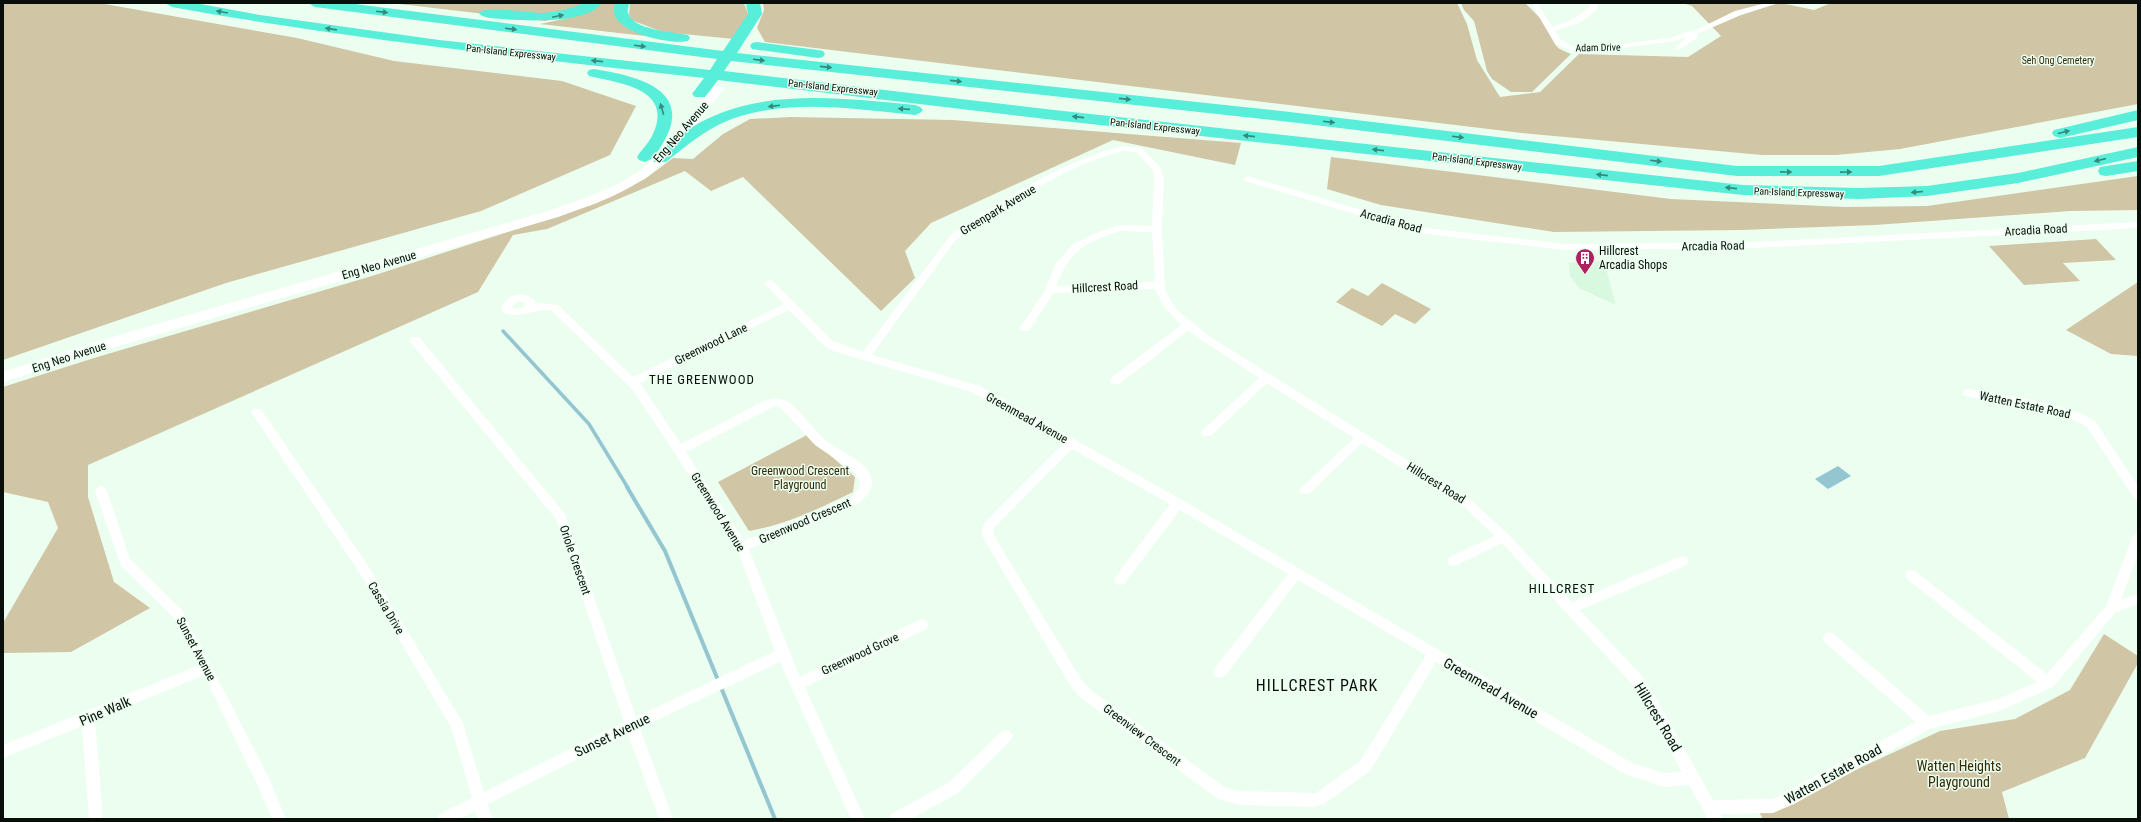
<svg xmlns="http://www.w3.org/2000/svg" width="2141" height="822" viewBox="0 0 2141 822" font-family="'Roboto Condensed',sans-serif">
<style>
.built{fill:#d9f8e0}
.green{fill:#d0c5a5}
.water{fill:#94c6d1}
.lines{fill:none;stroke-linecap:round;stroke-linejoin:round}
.stream-far1{stroke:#94c6d1;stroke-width:3.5}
.stream{stroke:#94c6d1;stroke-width:4}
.street{fill:#fff;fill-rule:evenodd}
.secondary{fill:#fff;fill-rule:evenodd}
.highway{fill:#58eeda;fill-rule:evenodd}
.oneway{fill:#348a7c}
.labels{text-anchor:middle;stroke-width:3;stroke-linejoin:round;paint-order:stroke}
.far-street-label{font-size:10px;fill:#080f0a;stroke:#ebfeef}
.far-park-label{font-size:10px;fill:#332907;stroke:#ebfeef}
.street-label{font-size:12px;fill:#080f0a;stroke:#ebfeef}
.poi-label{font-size:12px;fill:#080f0a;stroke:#ebfeef;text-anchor:start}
.park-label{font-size:12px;fill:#332907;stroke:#ebfeef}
.neighbourhood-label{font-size:13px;letter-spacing:1px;fill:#080f0a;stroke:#ebfeef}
.near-street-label{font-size:14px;fill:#080f0a;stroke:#ebfeef}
.near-park-label{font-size:14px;fill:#332907;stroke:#ebfeef}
.near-neighbourhood-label{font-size:16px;letter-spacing:1px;fill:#080f0a;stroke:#ebfeef}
</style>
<rect width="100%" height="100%" fill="#ebfeef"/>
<polygon class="built" points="1604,261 1616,305 1579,288 1570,276 1569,263"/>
<g class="green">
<polygon points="3,3 99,3 297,38 394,61 562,81 636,106 610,155 481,211 226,283 3,360"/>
<polygon points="596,3 565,17 545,21 400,4"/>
<polygon points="600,3 618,3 616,14 654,37 540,24 568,18"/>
<polygon points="630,3 744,3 749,16 734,39 663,32 631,20 629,15"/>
<polygon points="763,3 1457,3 1467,24 1477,60 1500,97 1540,92 1579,54 1688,57 1721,36 1692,6 1683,3 1781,3 1814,10 1831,3 2138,3 2138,104 1900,149 1836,155 1762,155 1522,133 765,42 757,28 764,10"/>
<path d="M1461 3H1525C1533 11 1543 20 1549 30 1558 45 1550 46 1571 54L1532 92H1511L1492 79 1487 71 1474 21 1464 10Z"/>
<polygon points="791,117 953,120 1241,143 1235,165 1113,140 931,223 905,251 915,278 881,311 743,177 711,191 685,171 547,229 513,235 478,292 88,465 88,497 114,582 150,608 71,652 3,653 3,623 58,528 48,502 3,492 3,387 94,358 372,276 597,203 645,179 673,158 693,159 723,134 750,119"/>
<polygon points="1331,157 1671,199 1845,207 1927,206 2138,176 2138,210 2070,211 1875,225 1741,230 1554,232 1381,205 1327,189"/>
<polygon points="2096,239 2116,260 2063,263 2080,281 2024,285 1989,246"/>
<polygon points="2138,282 2138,356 2111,354 2066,330"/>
<polygon points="1382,283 1431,309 1415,324 1395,314 1382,326 1336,302 1352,288 1368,296"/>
<path d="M807 435 855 477 853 492C818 509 788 524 749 531L718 482Z"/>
<polygon points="2104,634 2138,656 2138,663 2085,758 2002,792 2009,819 1763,819 1756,807 1792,799 1940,731 2015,719 2070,690"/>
</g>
<polygon class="water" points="1838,466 1851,476 1828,489 1815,479"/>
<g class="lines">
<polyline class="stream-far1" points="503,331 589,424 628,488"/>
<polyline class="stream" points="627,487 665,551 775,819"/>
<g class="street">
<polygon points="1531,3 1537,3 1553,27 1573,19 1590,7 1589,3 1597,3 1597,10 1579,23 1555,31 1561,40 1574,47 1608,46 1673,37 1700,28 1735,11 1766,3 1779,3 1741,15 1697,34 1697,38 1679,50 1675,48 1687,37 1674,41 1608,50 1573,51 1555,44"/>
<path d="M1123 146 1142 148 1160 167 1164 179 1162 229 1165 290 1176 309 1209 336 1472 501 1508 534 1572 602 1679 557 1683 556 1687 557 1689 561 1687 565 1580 610 1641 675 1653 693 1713 800 1773 799 1916 722 1824 642 1823 638 1824 634 1829 632 1834 634 1929 716 1998 699 2037 682 1907 579 1905 575 1907 571 1911 570 1915 571 2047 674 2106 606 2132 538 2134 535 2138 533V554L2121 600 2138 594V604L2115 613 2053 687 2000 711 1930 729 1794 804 1773 813 1721 814 1723 819H1708L1689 785 1664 787 1625 774 1436 662 1370 771 1324 804 1314 807 1240 805 1218 799 1081 698 1071 687 981 534 984 523 1063 444 972 392 833 351 825 347 789 310 640 383 681 444 764 401C773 398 779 397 788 402 800 408 815 433 829 443 842 453 869 461 872 481 873 489 866 496 861 502L749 549 800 677 917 621 922 619 927 621 928 625 927 629 805 687 865 819H851L780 662 640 728 673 819H659L628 734 488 804 492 819H478L475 811 459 819H437L439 814 472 798 451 727 357 569 253 415 251 412 253 409H261L365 561 462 721 484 792 624 722 556 519 411 343 410 340 411 337H419L565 514 636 717 775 651 737 549 661 432 632 389 551 310C532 309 523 319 503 313L501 307C510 293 521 291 535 300V304L541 303 558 305 633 377 784 304 764 283 769 280 773 281 833 341 863 352 949 237 956 231C1008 197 1062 161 1123 146ZM1123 151 1136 152 1153 170 1154 179 1152 226 1119 225 1093 234 1072 245 1055 265 1045 290 1020 328 1021 331H1029L1053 293 1155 289 1164 307 1181 325 1111 378 1110 381 1111 384H1119L1188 331 1259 378 1203 430 1201 433 1203 436H1211L1267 383 1354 438 1301 488 1299 491 1301 494H1309L1362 443 1464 507 1495 536 1449 557 1447 561 1449 565 1453 566 1457 565 1502 543 1631 683 1682 772 1664 773 1634 764 1182 500 980 386 872 355 955 241 962 235C1012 203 1064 166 1123 151ZM1120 231 1152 232 1155 282 1056 286C1071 249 1083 244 1120 231ZM522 301 525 303 524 307 516 309 511 308 516 302ZM777 406 782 409 815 445 853 471 860 482 859 488 853 496 744 541 686 452 771 408ZM1072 449 1170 504 1116 576 1114 580 1116 584 1120 585 1124 584 1180 510 1288 574 1215 668 1213 672 1215 676 1220 678 1225 676 1298 580 1426 655 1360 761 1316 793 1240 791 1226 788 1091 690 1081 679 993 534 994 528Z"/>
<polygon points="1248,176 1418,227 1564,244 1752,242 2138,222 2138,228 1752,248 1564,250 1417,233 1245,181 1243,179"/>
<polygon points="1968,389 2048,403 2082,414 2095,421 2138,486 2138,500 2134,498 2087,427 2074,420 2048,411 1964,396 1963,393 1964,390"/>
<polygon points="101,486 105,488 107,491 130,559 182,610 268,776 286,819 272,819 257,784 204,675 95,720 103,819 89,819 82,726 3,758 3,745 199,665 174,618 121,566 95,491 97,488"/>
<polygon points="1006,730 1011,732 1013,736 1011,740 958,793 911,819 889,819 891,814 948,783 1001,732"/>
</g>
<path class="secondary" d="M718 86 722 87 724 89 722 91C701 118 681 149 654 171 626 194 591 205 558 217L112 348 3 382V372L102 340 548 211C582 199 618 188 646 166 672 144 692 113 714 87Z"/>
<g class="highway">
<path d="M165 3H195L260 15 439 40 710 70 717 59 315 7 308 3H347L723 51 748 14 746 3H760L762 14 737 53 1290 112 1737 166H1879L2138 127V137L1879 176H1737L1290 122 731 61 724 71 1054 110 1743 185 1859 188 1927 186 2018 173 2138 147V157L2018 183 1927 196 1859 199 1743 195 1054 120 718 80 705 97H695L692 94 704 78C526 58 348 39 172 7Z"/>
<path d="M584 3H602C587 24 525 21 502 19 495 18 483 19 479 13 484 5 530 13 542 13 557 12 570 9 584 3Z"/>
<path d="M615 3H629C629 6 627 10 628 12 630 30 675 32 688 35L690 38 688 41C671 45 616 33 614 12 613 10 615 6 615 3Z"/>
<polygon points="757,42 818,50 823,51 825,54 823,57 818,58 752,49 750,46 752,43"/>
<path d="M594 69C646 77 701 94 655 155 671 142 688 128 707 119 771 88 847 99 915 105L920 107 923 110 920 113 915 115C852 109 778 96 718 125 699 135 682 149 666 162H654L653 158 645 162 639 160 637 157C642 149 649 143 653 134 674 88 618 83 589 76L587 73 589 70Z"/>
<polygon points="2138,110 2138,120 2060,138 2054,136 2052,133 2054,130"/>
<polygon points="2138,161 2138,171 2106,176 2100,175 2098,171 2100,167"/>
</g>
</g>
<defs><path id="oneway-solid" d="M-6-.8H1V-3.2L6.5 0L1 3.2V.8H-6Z"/></defs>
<g class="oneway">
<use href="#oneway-solid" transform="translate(222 12) rotate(-170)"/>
<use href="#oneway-solid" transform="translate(382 12) rotate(7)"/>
<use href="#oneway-solid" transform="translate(558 16) rotate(-12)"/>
<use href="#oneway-solid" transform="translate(331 29) rotate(-172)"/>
<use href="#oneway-solid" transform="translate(511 29) rotate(7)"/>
<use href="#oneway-solid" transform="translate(640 46) rotate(7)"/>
<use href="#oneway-solid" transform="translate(759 60) rotate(7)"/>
<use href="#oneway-solid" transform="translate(597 61) rotate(-174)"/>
<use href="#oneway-solid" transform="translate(826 67) rotate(6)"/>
<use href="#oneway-solid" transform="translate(956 81) rotate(6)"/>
<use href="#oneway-solid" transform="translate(1125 99) rotate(6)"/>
<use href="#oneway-solid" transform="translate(774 106) rotate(173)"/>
<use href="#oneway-solid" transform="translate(662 109) rotate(-106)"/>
<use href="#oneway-solid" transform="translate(904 109) rotate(-176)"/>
<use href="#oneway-solid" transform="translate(1078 117) rotate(-174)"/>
<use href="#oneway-solid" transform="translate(1329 122) rotate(7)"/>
<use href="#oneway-solid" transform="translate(2064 132) rotate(-14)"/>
<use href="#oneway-solid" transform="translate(1249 136) rotate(-174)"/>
<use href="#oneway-solid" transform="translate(1458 137) rotate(7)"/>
<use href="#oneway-solid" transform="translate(1378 150) rotate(-174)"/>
<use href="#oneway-solid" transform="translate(2100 160) rotate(167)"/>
<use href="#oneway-solid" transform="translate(1656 161) rotate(7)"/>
<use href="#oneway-solid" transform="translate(1786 172) rotate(1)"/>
<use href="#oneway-solid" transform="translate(1846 172) rotate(-1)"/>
<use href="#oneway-solid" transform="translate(1602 175) rotate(-174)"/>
<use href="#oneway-solid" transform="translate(1731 188) rotate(-174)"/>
<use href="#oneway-solid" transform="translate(1917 192) rotate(175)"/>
</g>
<defs>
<symbol id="building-pin" viewBox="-11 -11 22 30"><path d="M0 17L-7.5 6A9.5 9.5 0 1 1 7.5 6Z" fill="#ad2160" stroke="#ebfeef"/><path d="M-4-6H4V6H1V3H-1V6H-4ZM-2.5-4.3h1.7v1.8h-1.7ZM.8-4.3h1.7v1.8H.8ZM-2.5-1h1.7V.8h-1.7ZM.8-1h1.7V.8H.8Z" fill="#fff"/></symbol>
</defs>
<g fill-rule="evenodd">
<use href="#building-pin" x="1574" y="247" width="22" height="30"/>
</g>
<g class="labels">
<g class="far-street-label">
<text transform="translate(1598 47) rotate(-1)" y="4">Adam Drive</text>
<text transform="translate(511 52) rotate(6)" y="4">Pan-Island Expressway</text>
<text transform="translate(833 87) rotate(6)" y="4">Pan-Island Expressway</text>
<text transform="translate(1155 126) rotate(6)" y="4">Pan-Island Expressway</text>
<text transform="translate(1477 161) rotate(7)" y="4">Pan-Island Expressway</text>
<text transform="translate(1799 192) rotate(2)" y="4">Pan-Island Expressway</text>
</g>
<g class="far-park-label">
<text x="2058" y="64">Seh Ong Cemetery</text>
</g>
<g class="street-label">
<text transform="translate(681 132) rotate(-49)" y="4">Eng Neo Avenue</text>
<text transform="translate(998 210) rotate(-31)" y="4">Greenpark Avenue</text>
<text transform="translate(1391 221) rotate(15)" y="4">Arcadia Road</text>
<text transform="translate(2036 230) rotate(-3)" y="4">Arcadia Road</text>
<text transform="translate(1713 246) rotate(-1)" y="4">Arcadia Road</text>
<text transform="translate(379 265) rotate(-16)" y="4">Eng Neo Avenue</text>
<text transform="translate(1105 287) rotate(-3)" y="4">Hillcrest Road</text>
<text transform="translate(711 344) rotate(-26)" y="4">Greenwood Lane</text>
<text transform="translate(69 357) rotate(-18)" y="4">Eng Neo Avenue</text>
<text transform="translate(2025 405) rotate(12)" y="4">Watten Estate Road</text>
<text transform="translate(1027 418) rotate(29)" y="4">Greenmead Avenue</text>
<text transform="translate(1436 483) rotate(32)" y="4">Hillcrest Road</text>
<text transform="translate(718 512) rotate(58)" y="4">Greenwood Avenue</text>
<text transform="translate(805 521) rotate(-23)" y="4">Greenwood Crescent</text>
<text transform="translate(575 560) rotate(71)" y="4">Oriole Crescent</text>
<text transform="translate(386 608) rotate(59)" y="4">Cassia Drive</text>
<text transform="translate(196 649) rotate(62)" y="4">Sunset Avenue</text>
<text transform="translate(860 654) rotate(-25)" y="4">Greenwood Grove</text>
<text transform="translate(1142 735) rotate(37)" y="4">Greenview Crescent</text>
</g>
<g class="poi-label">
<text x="1599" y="255">Hillcrest<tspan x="1599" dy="14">Arcadia Shops</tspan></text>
</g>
<g class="park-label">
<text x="800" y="475">Greenwood Crescent<tspan x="800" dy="14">Playground</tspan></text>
</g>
<g class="neighbourhood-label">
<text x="702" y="384">THE GREENWOOD</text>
<text x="1562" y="593">HILLCREST</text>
</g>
<g class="near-street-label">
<text transform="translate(1491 688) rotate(30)" y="5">Greenmead Avenue</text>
<text transform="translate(105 711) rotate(-23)" y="5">Pine Walk</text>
<text transform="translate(1658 717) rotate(59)" y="5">Hillcrest Road</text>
<text transform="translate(612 735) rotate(-26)" y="5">Sunset Avenue</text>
<text transform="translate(1833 774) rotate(-29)" y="5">Watten Estate Road</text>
</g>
<g class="near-park-label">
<text x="1959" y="771">Watten Heights<tspan x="1959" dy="16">Playground</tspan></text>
</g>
<g class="near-neighbourhood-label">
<text x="1317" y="691">HILLCREST PARK</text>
</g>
</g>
<rect width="2141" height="822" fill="none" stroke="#080f0a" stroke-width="8"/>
</svg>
